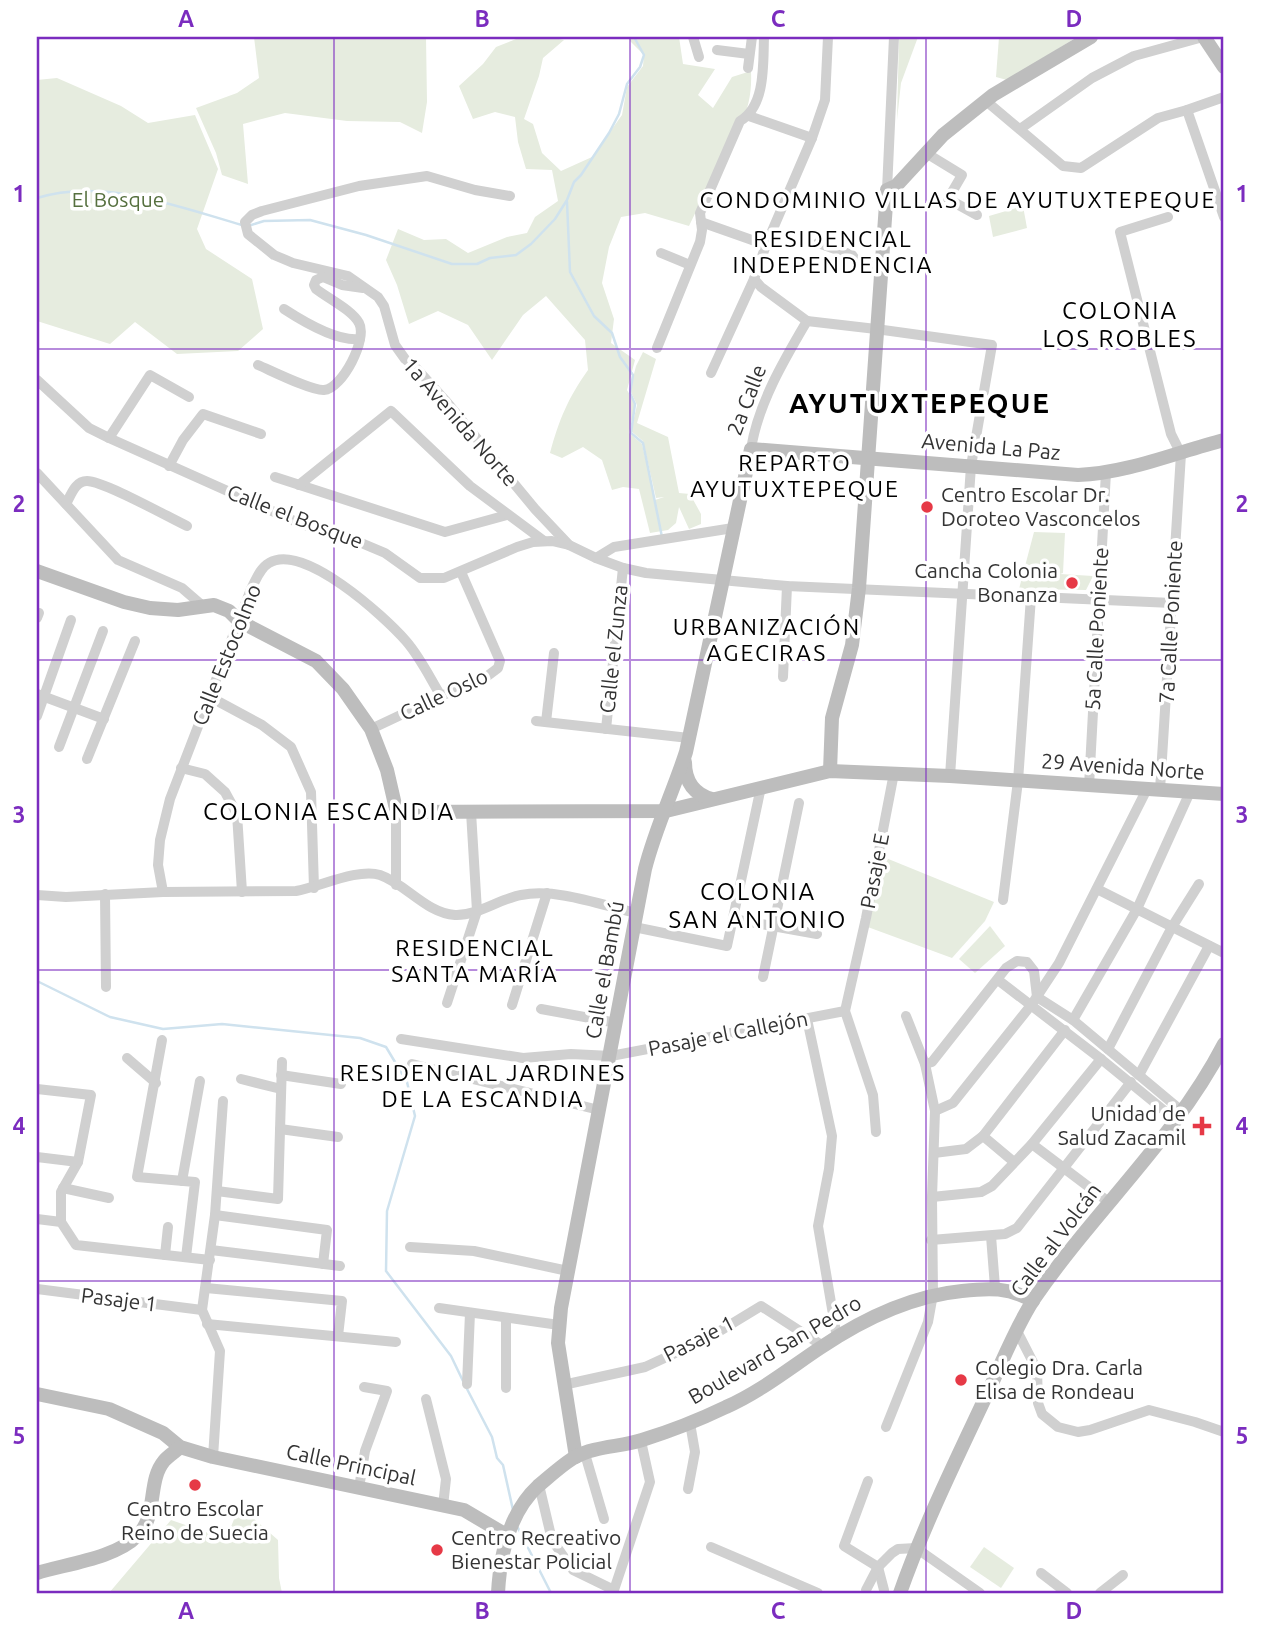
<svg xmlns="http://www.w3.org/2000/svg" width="1261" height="1630" viewBox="0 0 1261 1630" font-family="Ubuntu,sans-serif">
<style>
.green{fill:#e6ecdf}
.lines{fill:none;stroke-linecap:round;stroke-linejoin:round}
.stream{stroke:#cfe2ee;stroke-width:2.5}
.street{stroke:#d0d0d0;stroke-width:10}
.secondary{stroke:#bdbdbd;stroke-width:14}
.grid{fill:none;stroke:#7b2cbf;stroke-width:2;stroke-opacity:0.55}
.poi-dot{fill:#e63946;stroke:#fff;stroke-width:2.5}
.labels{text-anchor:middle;stroke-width:7;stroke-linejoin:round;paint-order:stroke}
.park-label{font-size:21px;fill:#56703f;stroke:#fff}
.street-label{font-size:21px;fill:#333;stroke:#fff}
.poi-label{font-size:21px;fill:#333;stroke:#fff;text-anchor:start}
.neighbourhood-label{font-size:23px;letter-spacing:2px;fill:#000;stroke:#fff}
.quarter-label{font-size:24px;letter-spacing:2px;fill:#000;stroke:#fff}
.district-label{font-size:28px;font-weight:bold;letter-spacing:2px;fill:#000;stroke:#fff}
.neatline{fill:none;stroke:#7b2cbf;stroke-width:2.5}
.grid-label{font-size:23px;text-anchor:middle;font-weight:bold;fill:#7b2cbf}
</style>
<rect width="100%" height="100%" fill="#fff"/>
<g class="green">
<polygon points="254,37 426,37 427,102 422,133 400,122 347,121 285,113 243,124 248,184 222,175 216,153 196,108 237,93 259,78"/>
<path d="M521 37H548L564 40 543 58 539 76 524 119 533 124 542 153 561 171 592 157 622 115 627 87 643 66 644 55 630 41 631 37H679L683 64 715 69 698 95 713 108 732 77 751 71C753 113 737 131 717 167 707 186 699 206 689 226L645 213 621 217 609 247 602 283 614 319 611 343 635 360 627 390 635 405 629 433 642 444 655 500 664 497 656 498 643 441 631 431 637 405 630 390 636 366 643 352 656 359 637 423 668 437 679 493 690 494 701 514V524L689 529 679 507 676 523 668 530 650 533 639 489 623 487 612 490 602 460 583 447 562 458 550 453C559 420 568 398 588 370L585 340 546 296 523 315 492 360 468 325 438 311 409 324 397 285 386 260 398 229 424 240 446 239 468 253 507 237 527 233 535 217 558 201 552 170 526 169 518 142 515 117 495 112 473 119 459 86 483 64 496 47Z"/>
<polygon points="899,37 918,37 901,83 897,120"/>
<polygon points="999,37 1077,37 1007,80 996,77"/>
<polygon points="57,78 121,106 148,123 195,115 218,169 197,229 206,249 252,279 263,329 238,351 177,354 135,322 110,344 37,321 37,80"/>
<polygon points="1023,206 1027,228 993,237 989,216"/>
<polygon points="1034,532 1065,533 1063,573 1060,574 1093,576 1086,590 1019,589"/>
<polygon points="881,856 994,902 985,921 952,958 865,926"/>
<polygon points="990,926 1005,946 975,973 959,959"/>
<polygon points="237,1512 253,1518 278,1540 279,1578 282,1593 109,1593 171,1520 226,1539"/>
<polygon points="984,1547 1014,1568 1001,1588 970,1567"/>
</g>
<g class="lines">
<g class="stream">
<path d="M37 198C102 177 179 207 242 225"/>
<polyline points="567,202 570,272 594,316 612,333 620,357 633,375 630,393 635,404 631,433 643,443 662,537"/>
<polyline points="248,226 264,221 310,220 366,235 452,264 477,264 490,258 516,255 531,244 555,219 567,200 574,182 581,175 609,133 619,114 627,84 640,67 644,55 634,37"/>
<polyline points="37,981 110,1017 163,1029 222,1024 360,1038 386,1047 407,1082 415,1116 387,1211 386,1271 451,1356 463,1381"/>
<polyline points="466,1387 492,1437 497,1458 503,1465 513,1510"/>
<polyline points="518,1528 551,1593"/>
</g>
<g class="street">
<polyline points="693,37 699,57"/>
<polyline points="717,50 749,54"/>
<polyline points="748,68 752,37"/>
<polyline points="986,101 1063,166 1081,168 1158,118 1187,110 1224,97"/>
<polyline points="1187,110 1224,217"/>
<polyline points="749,116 812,138"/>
<polyline points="1020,129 1092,78 1134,56 1203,37"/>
<polyline points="926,153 962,175 948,199 977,215"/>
<polyline points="887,190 894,37"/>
<polyline points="510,196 475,190 427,176 359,186 262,211 252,215 245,222 248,234 274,255 293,263 348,276 378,297 384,306 395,345 405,359 417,369 445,400 535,509 569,545 596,558 623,568 646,573 787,586 1172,603"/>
<polyline points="701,222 766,245"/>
<polyline points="818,243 852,255 857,262 881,267"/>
<polyline points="661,253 690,265"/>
<polyline points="754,279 761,287 807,321"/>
<path d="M284 309C304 322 337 342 360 339"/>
<polyline points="807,321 876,329 992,345 971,466 950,776"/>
<path d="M657 348 700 242 702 230 700 213 740 121C766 106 763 63 764 37"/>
<path d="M258 365C272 371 312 391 324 390 342 389 368 339 359 323 352 310 329 299 316 289L314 285 316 280 323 277 342 285 363 288"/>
<polyline points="711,373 754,279 766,245 812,138 825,100 828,37"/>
<polyline points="37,380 89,428 109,438 301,524 347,537 385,553 420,578 444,578 517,547 533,542 552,541 569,545"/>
<polyline points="109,438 150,375 189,397"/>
<path d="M751 449C758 404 784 360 807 321"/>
<polyline points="169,466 183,440 203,414 261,434"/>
<polyline points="37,473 118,560 182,588 204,607"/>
<polyline points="275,477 445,532 507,515"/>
<polyline points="299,485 391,411 470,486 544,541"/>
<path d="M66 504C71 495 75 481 87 481 104 481 168 517 187 526"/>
<polyline points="596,558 614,547 733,528"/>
<polyline points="37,618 39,613"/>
<polyline points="783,677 787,586"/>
<polyline points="37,694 104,719"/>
<polyline points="210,697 262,725 291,747 311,792 314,888"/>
<polyline points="37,716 71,620"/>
<polyline points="536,721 689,738"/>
<polyline points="546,722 554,653"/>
<polyline points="371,729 441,696 486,677 498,668 500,661 461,572"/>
<polyline points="606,729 623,568"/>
<polyline points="59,747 103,631"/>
<polyline points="87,759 135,641"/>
<polyline points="181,768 205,774 225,792 237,814 242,892"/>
<polyline points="1089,786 1106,472"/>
<polyline points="1160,790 1181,454 1171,434 1120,232 1168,217"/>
<polyline points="396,809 396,885"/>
<polyline points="1097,889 1224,953"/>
<path d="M163 892 158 865 160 840 170 799 251 589C256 580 260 568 269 563 303 542 384 616 406 641 420 657 430 678 441 696"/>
<polyline points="105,894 106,987"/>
<path d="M37 895 66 897 163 892 296 891C319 887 358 868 380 875 406 884 426 913 455 915 477 916 499 899 521 895 557 888 601 905 636 913"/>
<polyline points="1003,900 1018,781 1031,597"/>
<polyline points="733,919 817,934"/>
<polyline points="634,927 727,946 761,787"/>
<polyline points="763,977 799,803"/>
<polyline points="998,980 1101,1059 1177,1121"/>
<polyline points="447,1003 477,911 471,812"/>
<polyline points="512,1005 547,893"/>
<polyline points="541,1009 617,1023"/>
<polyline points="807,1019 832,1136 829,1169 818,1226 837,1338"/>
<polyline points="1073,1020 1137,909 1190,792"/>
<polyline points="401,1039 523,1058 571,1054 611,1056 845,1011"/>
<polyline points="162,1040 137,1177 195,1182 186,1257"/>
<polyline points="1108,1049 1172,927 1199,884"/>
<polyline points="127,1058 156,1083"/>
<polyline points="412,1064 599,1110"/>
<polyline points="925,1064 932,1062 1006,968 1017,961 1027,962 1034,971 1037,997 1073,1020 1183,1112"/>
<polyline points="281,1075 341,1084"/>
<polyline points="1139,1075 1209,946"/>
<polyline points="241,1079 281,1089"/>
<polyline points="37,1089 91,1095 78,1162 61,1192 61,1222"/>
<polyline points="935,1111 953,1103 1032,1004 1059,963 1147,789"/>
<polyline points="280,1129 338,1137"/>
<polyline points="876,1132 873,1095 845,1011 866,918 894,773"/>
<polyline points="983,1136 1014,1162"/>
<polyline points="1032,1144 1110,1203"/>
<polyline points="934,1153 966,1149 983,1136 1065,1030"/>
<polyline points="37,1157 78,1162"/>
<polyline points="182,1181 200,1081"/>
<polyline points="63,1188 109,1198"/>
<polyline points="217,1191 278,1199 282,1062"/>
<polyline points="932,1197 981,1192 992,1186 1032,1144 1101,1059"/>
<polyline points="215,1215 327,1230 323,1264"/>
<polyline points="37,1219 61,1222 76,1245 210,1260"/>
<polyline points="991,1236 995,1287"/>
<polyline points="931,1240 1005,1234 1017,1228 1131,1082"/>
<polyline points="410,1247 474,1251 568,1271"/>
<polyline points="211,1250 340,1266"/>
<polyline points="165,1255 168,1227"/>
<polyline points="206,1288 342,1301 338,1336"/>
<polyline points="37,1289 202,1310"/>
<polyline points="439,1308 559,1325"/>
<polyline points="207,1324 396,1342"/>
<polyline points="1017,1331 1037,1370 1038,1403 1042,1414 1058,1427 1078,1432 1090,1430 1149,1410 1195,1422 1224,1432"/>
<polyline points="467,1384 470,1313"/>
<polyline points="563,1385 645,1367 710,1337 761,1306 823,1346"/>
<polyline points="506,1388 506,1318"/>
<polyline points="426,1399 446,1479 443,1506"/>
<polyline points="886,1427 928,1322 933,1294 932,1197 935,1111 925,1064 906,1016"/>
<polyline points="585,1454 604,1519"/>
<polyline points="213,1457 220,1351 202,1310 215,1215 223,1101"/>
<polyline points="868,1481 844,1546 878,1567 884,1590"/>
<polyline points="539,1485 552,1540 573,1570 614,1590 650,1482 641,1441"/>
<polyline points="359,1488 365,1451 387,1391 364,1387"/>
<polyline points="688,1489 695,1452 690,1423"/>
<polyline points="711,1547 818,1593"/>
<polyline points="1041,1573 1067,1593"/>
<polyline points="866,1590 878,1567 892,1553 898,1549 916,1548 980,1593"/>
<polyline points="1100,1593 1123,1575"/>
</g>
<g class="secondary">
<polyline points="1204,37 1224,67"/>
<polyline points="37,571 124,602 150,608 178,610 214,605 229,611 239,621 316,661 343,689 371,729 387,770 396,809 406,812 666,811 830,771 950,776 1224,794"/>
<path d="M685 762C685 781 693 794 712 799"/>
<polyline points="830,771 832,718 852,645 859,588 887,190 896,186 943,135 993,95 1091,37"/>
<polyline points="37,1394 109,1409 163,1433 180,1447 213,1457 464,1510 508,1536"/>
<path d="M576 1457 558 1343 561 1308 645 869C655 829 673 792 686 752L751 449 1078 475C1128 473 1177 452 1224 440"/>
<path d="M37 1573C66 1564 116 1558 137 1536 158 1517 147 1481 164 1461 168 1456 175 1452 180 1447"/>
<path d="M498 1593C500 1556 509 1513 538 1486 549 1477 563 1464 575 1457 595 1446 621 1447 642 1440 671 1431 699 1420 726 1407 760 1392 790 1368 820 1348 863 1319 910 1296 962 1291 989 1288 1009 1287 1033 1301"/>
<path d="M900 1593C924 1525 956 1460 987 1394 1002 1363 1015 1328 1034 1299 1094 1211 1175 1139 1224 1044"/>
</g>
</g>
<path class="grid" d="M334 37V1593M630 37V1593M926 37V1593M37 349H1224M37 660H1224M37 970H1224M37 1281H1224"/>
<g class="poi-dot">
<circle cx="927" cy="507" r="7"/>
<circle cx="1072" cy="583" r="7"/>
<path d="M1198.5 1115.5h7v7h7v7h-7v7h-7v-7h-7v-7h7z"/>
<circle cx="961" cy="1380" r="7"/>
<circle cx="195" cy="1485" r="7"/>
<circle cx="437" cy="1550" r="7"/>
</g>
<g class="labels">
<g class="park-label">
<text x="118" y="207">El Bosque</text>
</g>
<g class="street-label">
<text transform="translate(747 400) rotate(-69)" y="7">2a Calle</text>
<text transform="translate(460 422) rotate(49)" y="7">1a Avenida Norte</text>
<text transform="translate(991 447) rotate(5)" y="7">Avenida La Paz</text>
<text transform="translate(295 517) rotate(21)" y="7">Calle el Bosque</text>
<text transform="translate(1171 622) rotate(-87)" y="7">7a Calle Poniente</text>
<text transform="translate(1097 629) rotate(-87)" y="7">5a Calle Poniente</text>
<text transform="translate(614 649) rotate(-84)" y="7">Calle el Zunza</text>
<text transform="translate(227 655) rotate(-68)" y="7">Calle Estocolmo</text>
<text transform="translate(444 695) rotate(-25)" y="7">Calle Oslo</text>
<text transform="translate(1123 767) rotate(4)" y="7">29 Avenida Norte</text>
<text transform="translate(875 871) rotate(-79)" y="7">Pasaje E</text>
<text transform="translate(605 970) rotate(-80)" y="7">Calle el Bambú</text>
<text transform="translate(728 1034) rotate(-11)" y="7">Pasaje el Callejón</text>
<text transform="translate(1056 1240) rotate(-53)" y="7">Calle al Volcán</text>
<text transform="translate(119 1300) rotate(7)" y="7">Pasaje 1</text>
<text transform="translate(699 1339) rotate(-27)" y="7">Pasaje 1</text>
<text transform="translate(775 1350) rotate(-30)" y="7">Boulevard San Pedro</text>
<text transform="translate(351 1465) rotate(12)" y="7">Calle Principal</text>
</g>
<g class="poi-label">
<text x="941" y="502">Centro Escolar Dr.<tspan x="941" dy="24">Doroteo Vasconcelos</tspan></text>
<text x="1058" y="578" text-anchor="end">Cancha Colonia<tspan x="1058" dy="24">Bonanza</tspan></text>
<text x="1186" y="1121" text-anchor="end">Unidad de<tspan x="1186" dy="24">Salud Zacamil</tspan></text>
<text x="975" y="1375">Colegio Dra. Carla<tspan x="975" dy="24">Elisa de Rondeau</tspan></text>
<text x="195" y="1516" text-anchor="middle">Centro Escolar<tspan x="195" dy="24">Reino de Suecia</tspan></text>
<text x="451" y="1545">Centro Recreativo<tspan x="451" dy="24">Bienestar Policial</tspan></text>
</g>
<g class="neighbourhood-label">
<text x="958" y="208">CONDOMINIO VILLAS DE AYUTUXTEPEQUE</text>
<text x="833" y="247">RESIDENCIAL<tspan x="833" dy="26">INDEPENDENCIA</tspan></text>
<text x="795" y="471">REPARTO<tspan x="795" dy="26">AYUTUXTEPEQUE</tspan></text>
<text x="767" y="635">URBANIZACIÓN<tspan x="767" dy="26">AGECIRAS</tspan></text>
<text x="475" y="956">RESIDENCIAL<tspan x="475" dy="26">SANTA MARÍA</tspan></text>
<text x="483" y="1081">RESIDENCIAL JARDINES<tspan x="483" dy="26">DE LA ESCANDIA</tspan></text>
</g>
<g class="quarter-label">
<text x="1120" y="319">COLONIA<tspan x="1120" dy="28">LOS ROBLES</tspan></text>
<text x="329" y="820">COLONIA ESCANDIA</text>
<text x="758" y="900">COLONIA<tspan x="758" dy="28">SAN ANTONIO</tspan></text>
</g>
<g class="district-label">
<text x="920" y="413">AYUTUXTEPEQUE</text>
</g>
</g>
<rect width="1261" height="1630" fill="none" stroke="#ffffff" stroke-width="77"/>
<rect x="38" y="38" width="1184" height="1554" class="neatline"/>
<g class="grid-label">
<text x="186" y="27">A</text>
<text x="482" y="27">B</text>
<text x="778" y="27">C</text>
<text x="1074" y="27">D</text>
<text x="19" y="202">1</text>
<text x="1242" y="202">1</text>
<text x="19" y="512">2</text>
<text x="1242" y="512">2</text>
<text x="19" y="823">3</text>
<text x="1242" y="823">3</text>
<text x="19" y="1134">4</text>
<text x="1242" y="1134">4</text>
<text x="19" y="1444">5</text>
<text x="1242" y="1444">5</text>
<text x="186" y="1619">A</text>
<text x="482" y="1619">B</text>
<text x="778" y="1619">C</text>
<text x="1074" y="1619">D</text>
</g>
</svg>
